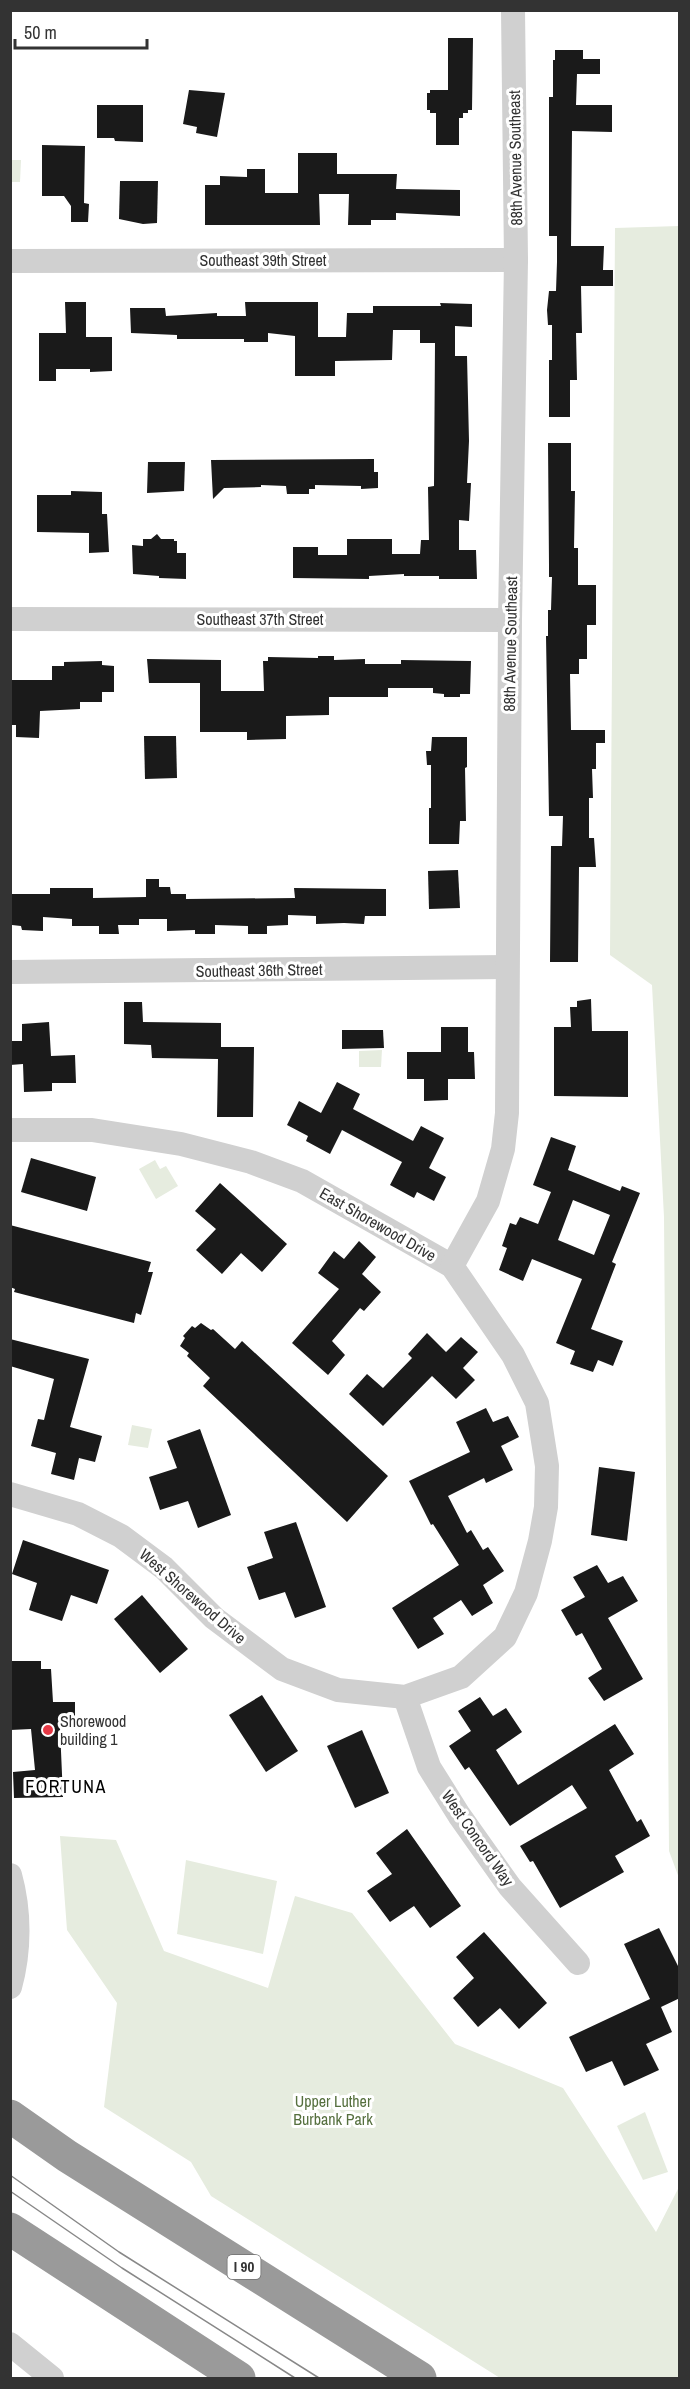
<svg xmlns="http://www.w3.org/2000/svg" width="690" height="2389" viewBox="0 0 690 2389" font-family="'Archivo Narrow',sans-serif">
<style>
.green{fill:#e6ecdf}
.building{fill:#1a1a1a;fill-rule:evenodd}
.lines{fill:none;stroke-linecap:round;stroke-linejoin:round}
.minor{stroke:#d0d0d0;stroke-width:24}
.highway{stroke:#9a9a9a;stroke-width:33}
.tram{stroke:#888;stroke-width:1.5}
.poi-dot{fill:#e63946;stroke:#fff;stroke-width:2}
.labels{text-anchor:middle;stroke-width:6;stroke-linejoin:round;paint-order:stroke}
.shield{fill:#fff;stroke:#707070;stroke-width:1.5}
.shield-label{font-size:15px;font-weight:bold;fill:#333}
.street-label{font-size:16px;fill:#333;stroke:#fff}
.poi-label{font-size:16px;fill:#333;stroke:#fff;text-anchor:start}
.park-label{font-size:16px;fill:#56703f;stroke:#fff}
.neighbourhood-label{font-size:18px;letter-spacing:1.5px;fill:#000;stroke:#fff}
</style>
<rect width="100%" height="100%" fill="#fff"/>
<g class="green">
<polygon points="11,160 21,160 20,182 11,182"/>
<polygon points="679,226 680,226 679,1878 669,1851 664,1217 652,985 610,955 615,228"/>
<polygon points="382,1050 381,1067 359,1067 359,1051"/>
<polygon points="155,1160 160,1169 166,1166 178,1186 156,1199 139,1169"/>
<polygon points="132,1425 152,1429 148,1448 128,1445"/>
<polygon points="60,1836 116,1840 164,1951 268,1988 295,1896 352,1913 455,2044 563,2088 656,2232 679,2187 679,2378 500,2378 211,2196 191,2162 104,2107 117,2003 67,1930"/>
<polygon points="186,1860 277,1881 263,1954 177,1934"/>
<polygon points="645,2112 668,2172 643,2180 617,2126"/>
</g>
<g class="building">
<polygon points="448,38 473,38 472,110 468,110 468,113 463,113 463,118 459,118 459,145 436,145 436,113 430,113 430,110 427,110 427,93 430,93 430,90 448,90"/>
<polygon points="555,50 583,50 583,59 600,59 600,74 577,74 576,105 612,105 612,132 572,131 571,246 604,246 603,270 613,270 613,286 581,286 582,333 576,333 577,380 570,380 570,417 549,417 549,360 552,360 552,325 548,325 547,310 549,291 556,291 557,262 557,236 549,236 549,97 553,97 553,60 555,60"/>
<polygon points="189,90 225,93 217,137 196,133 197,127 183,124"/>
<polygon points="97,105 143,105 143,142 115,141 114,138 97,138"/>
<polygon points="42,145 85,146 84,203 89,204 88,222 71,222 71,206 64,196 42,196"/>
<polygon points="298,153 337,153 337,174 397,174 396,189 460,190 460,216 396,213 396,220 371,220 371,225 348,225 349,194 319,194 320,225 205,225 205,185 220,185 220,176 247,177 247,169 265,169 265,193 298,193"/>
<polygon points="120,181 158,181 157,223 143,224 119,219"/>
<polygon points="65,302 86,302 86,337 112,337 112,371 90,372 90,369 56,369 56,381 39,381 39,333 66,333"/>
<polygon points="245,302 318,302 318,337 346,337 347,313 373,313 373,306 441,306 440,303 472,304 472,327 455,326 455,356 467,356 469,441 467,483 471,483 469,521 459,520 459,550 476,550 477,579 439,579 439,576 404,576 404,574 369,576 369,579 293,578 293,547 318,547 318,555 347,555 347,539 392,539 392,554 420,554 421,540 429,540 428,487 434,486 435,343 420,343 420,330 393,330 392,360 335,361 335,376 295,376 295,336 268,333 268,342 244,342 244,339 177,339 177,335 131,333 130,308 165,308 166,316 217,313 217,316 246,316"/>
<polygon points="548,443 571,443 571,491 575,491 574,548 578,548 578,585 596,585 596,625 587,625 587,659 579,659 579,674 570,674 571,730 605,730 605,743 596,743 596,769 592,769 593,798 589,798 589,838 594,838 596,867 579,867 578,962 550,962 551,846 562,846 563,816 549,816 546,636 548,636 548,610 551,610 552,577 549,577 549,564"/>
<polygon points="374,459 374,472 378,472 378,488 361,489 361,486 315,485 315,489 309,489 309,494 287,494 286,486 261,485 261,487 224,488 213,499 211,460"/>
<polygon points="148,462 185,462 184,491 147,493"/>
<polygon points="71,491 102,492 102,514 107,514 109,552 89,553 89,533 37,532 37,495 71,495"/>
<polygon points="157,534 161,539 174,539 174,541 177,541 177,553 186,553 186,579 159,578 159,576 133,574 132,545 143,546 143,539 151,539"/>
<polygon points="318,656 334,656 334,660 365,659 365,664 401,664 401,660 471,661 470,694 460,694 460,697 444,697 444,694 433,693 433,688 388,688 388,697 329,697 329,715 286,716 286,739 247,740 247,732 200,732 200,683 149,683 147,659 221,660 221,691 264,691 263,661 268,661 268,657 318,658"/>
<polygon points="102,661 102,665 114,666 114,692 102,692 102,702 80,702 80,709 40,711 39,738 16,737 16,725 10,725 10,680 52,680 52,666 64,666 64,662"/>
<polygon points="144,736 176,736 177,778 145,779"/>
<polygon points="432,737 467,737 467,767 465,768 466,821 460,821 459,844 429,844 429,808 431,808 431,765 427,765 426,751 431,751"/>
<polygon points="458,870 460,908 429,909 428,871"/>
<polygon points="146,879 159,879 159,887 170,887 171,894 186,894 186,899 295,898 294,888 386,889 386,916 365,916 364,924 344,923 316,924 316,916 288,915 288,925 267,926 267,934 248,934 248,926 215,925 215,934 195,934 195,930 167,931 167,919 139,919 139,925 118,925 119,934 99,934 99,926 72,926 72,919 43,917 43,931 22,930 21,926 12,925 10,921 10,894 50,894 50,888 93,888 93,898 146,897"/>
<polygon points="591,999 592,1031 628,1031 628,1097 554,1096 554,1027 571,1027 570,1007 577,1007 577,1001"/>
<polygon points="124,1002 142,1002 143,1022 221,1023 221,1047 254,1047 253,1117 217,1117 218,1059 152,1058 151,1045 124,1044"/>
<polygon points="49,1022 51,1056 75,1055 76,1083 52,1083 52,1091 24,1092 23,1064 10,1065 10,1041 22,1041 22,1024"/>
<polygon points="441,1027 468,1027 468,1052 474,1052 475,1079 448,1079 448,1100 424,1101 424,1079 407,1079 407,1052 441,1052"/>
<polygon points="342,1030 383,1030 384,1048 342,1049"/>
<polygon points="337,1082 360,1094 353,1109 413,1141 421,1126 444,1138 429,1168 446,1177 434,1201 417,1192 414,1198 390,1185 402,1162 342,1130 330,1154 306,1141 308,1136 287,1125 299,1101 321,1113"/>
<path d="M551 1137 576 1146 568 1170 620 1191 622 1186 640 1193 612 1262 616 1264 591 1329 623 1341 613 1366 598 1360 593 1372 570 1364 575 1351 556 1343 582 1279 532 1259 523 1281 499 1270 507 1248 502 1246 510 1223 516 1225 520 1217 538 1224 551 1192 533 1185ZM573 1200 610 1215 594 1255 558 1240Z"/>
<polygon points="31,1158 96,1177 87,1211 21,1192"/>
<polygon points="220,1183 287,1244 262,1272 241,1253 222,1274 196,1250 216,1229 195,1211"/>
<polygon points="10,1225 151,1262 148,1272 153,1272 141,1315 136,1313 134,1323 14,1292 15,1289 10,1287"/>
<polygon points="359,1241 376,1257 362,1274 381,1292 364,1311 360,1308 332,1341 345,1355 328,1375 292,1343 339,1289 318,1273 334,1251 344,1259"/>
<polygon points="201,1323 211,1330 213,1329 235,1349 242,1341 388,1476 347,1522 203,1386 210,1378 187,1356 189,1353 180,1346 185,1338 183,1336 192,1326 195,1328"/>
<polygon points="427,1333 446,1352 461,1337 478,1352 463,1368 475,1380 456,1399 432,1376 383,1426 349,1394 367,1374 383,1388 412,1358 408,1354"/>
<polygon points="10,1339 89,1359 70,1427 102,1436 95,1462 79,1458 74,1480 51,1474 56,1453 31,1446 38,1419 44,1420 54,1379 10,1366"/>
<polygon points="486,1408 493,1422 508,1416 519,1437 501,1446 513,1470 486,1483 484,1478 448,1496 467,1533 471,1530 483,1550 488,1547 504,1571 483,1585 493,1603 472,1616 461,1600 433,1618 444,1634 418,1649 392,1608 459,1565 433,1524 431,1525 409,1481 470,1452 456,1422"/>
<polygon points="200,1429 231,1515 198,1528 188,1501 160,1510 149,1477 177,1468 167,1441"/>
<polygon points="599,1467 635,1472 627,1541 591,1535"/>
<polygon points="296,1522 326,1607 295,1618 285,1592 259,1600 247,1567 273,1558 264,1532"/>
<polygon points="23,1540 109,1570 97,1604 71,1595 62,1621 29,1610 37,1583 12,1574"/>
<polygon points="597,1565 608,1583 623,1576 638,1601 608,1618 643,1679 604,1701 588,1678 602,1669 582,1633 576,1636 561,1610 585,1597 573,1577"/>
<polygon points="142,1595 188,1649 160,1673 114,1619"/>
<polygon points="12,1661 41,1661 41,1669 51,1669 53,1702 75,1702 75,1728 60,1728 63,1797 14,1798 13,1772 35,1770 31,1729 10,1730"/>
<polygon points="262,1695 298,1751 266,1772 229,1715"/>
<polygon points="480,1697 493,1716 506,1708 522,1732 496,1750 518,1785 615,1724 634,1754 609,1770 637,1822 641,1819 650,1836 615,1856 624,1872 560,1908 533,1861 530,1862 520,1846 587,1808 572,1785 510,1826 469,1767 465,1770 449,1746 471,1731 458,1711"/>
<polygon points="362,1730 389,1793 355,1808 327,1746"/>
<polygon points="407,1829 461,1906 430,1928 414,1906 390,1922 367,1891 392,1874 376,1853"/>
<polygon points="659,1928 680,1970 680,1998 661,2007 672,2032 646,2044 659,2070 624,2086 612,2061 586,2072 569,2037 650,1999 624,1944"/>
<polygon points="484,1932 547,2003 519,2029 500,2008 478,2027 453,1998 474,1978 456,1957"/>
</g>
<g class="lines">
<g class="minor">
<polyline points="10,261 516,260"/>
<polyline points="10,619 510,620"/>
<polyline points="10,972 507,967"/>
<polyline points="10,1130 92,1130 181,1144 251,1162 302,1181 452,1266 513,1355 537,1403 547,1466 546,1507 540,1541 526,1593 505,1637 461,1677 405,1697 338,1690 282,1669 214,1618 164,1568 121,1536 78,1514 10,1494"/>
<polyline points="452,1266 488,1201 503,1149 507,1113 510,620 516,260 513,10"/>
<polyline points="405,1697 429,1767 459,1815 510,1887 578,1963"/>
<path d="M10 1875C20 1911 20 1951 10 1987"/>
<polyline points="10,2344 52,2378"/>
</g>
<g class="highway">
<polyline points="10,2116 67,2156 420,2378"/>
<polyline points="10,2229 239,2378"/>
</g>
<g class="tram">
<polyline points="10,2175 119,2252 319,2378"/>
<polyline points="10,2191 122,2268 295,2378"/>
</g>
</g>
<circle class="poi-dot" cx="48" cy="1730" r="6"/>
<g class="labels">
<rect class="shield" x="227.5" y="2255" width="33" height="24" rx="4.5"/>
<g class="shield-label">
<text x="244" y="2272">I 90</text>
</g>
<g class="street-label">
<text transform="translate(515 158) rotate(-91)" y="6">88th Avenue Southeast</text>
<text x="263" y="266">Southeast 39th Street</text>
<text x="260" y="625">Southeast 37th Street</text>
<text transform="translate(510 644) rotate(-89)" y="6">88th Avenue Southeast</text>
<text transform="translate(259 970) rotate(-1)" y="6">Southeast 36th Street</text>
<text transform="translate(378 1224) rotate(30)" y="6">East Shorewood Drive</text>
<text transform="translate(193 1596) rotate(41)" y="6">West Shorewood Drive</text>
<text transform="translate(478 1838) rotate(55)" y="6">West Concord Way</text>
</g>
<g class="poi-label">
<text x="60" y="1727">Shorewood<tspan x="60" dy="18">building 1</tspan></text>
</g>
<g class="park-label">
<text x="333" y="2107">Upper Luther<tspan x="333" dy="18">Burbank Park</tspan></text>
</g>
<g class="neighbourhood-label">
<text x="66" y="1793">FORTUNA</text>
</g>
</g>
<rect width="690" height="2389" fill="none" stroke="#333333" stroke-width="24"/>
<path d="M15 39v9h132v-9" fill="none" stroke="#333333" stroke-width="3"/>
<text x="24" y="39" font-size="18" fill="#333333" stroke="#ffffff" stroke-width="4.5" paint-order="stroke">50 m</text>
</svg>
